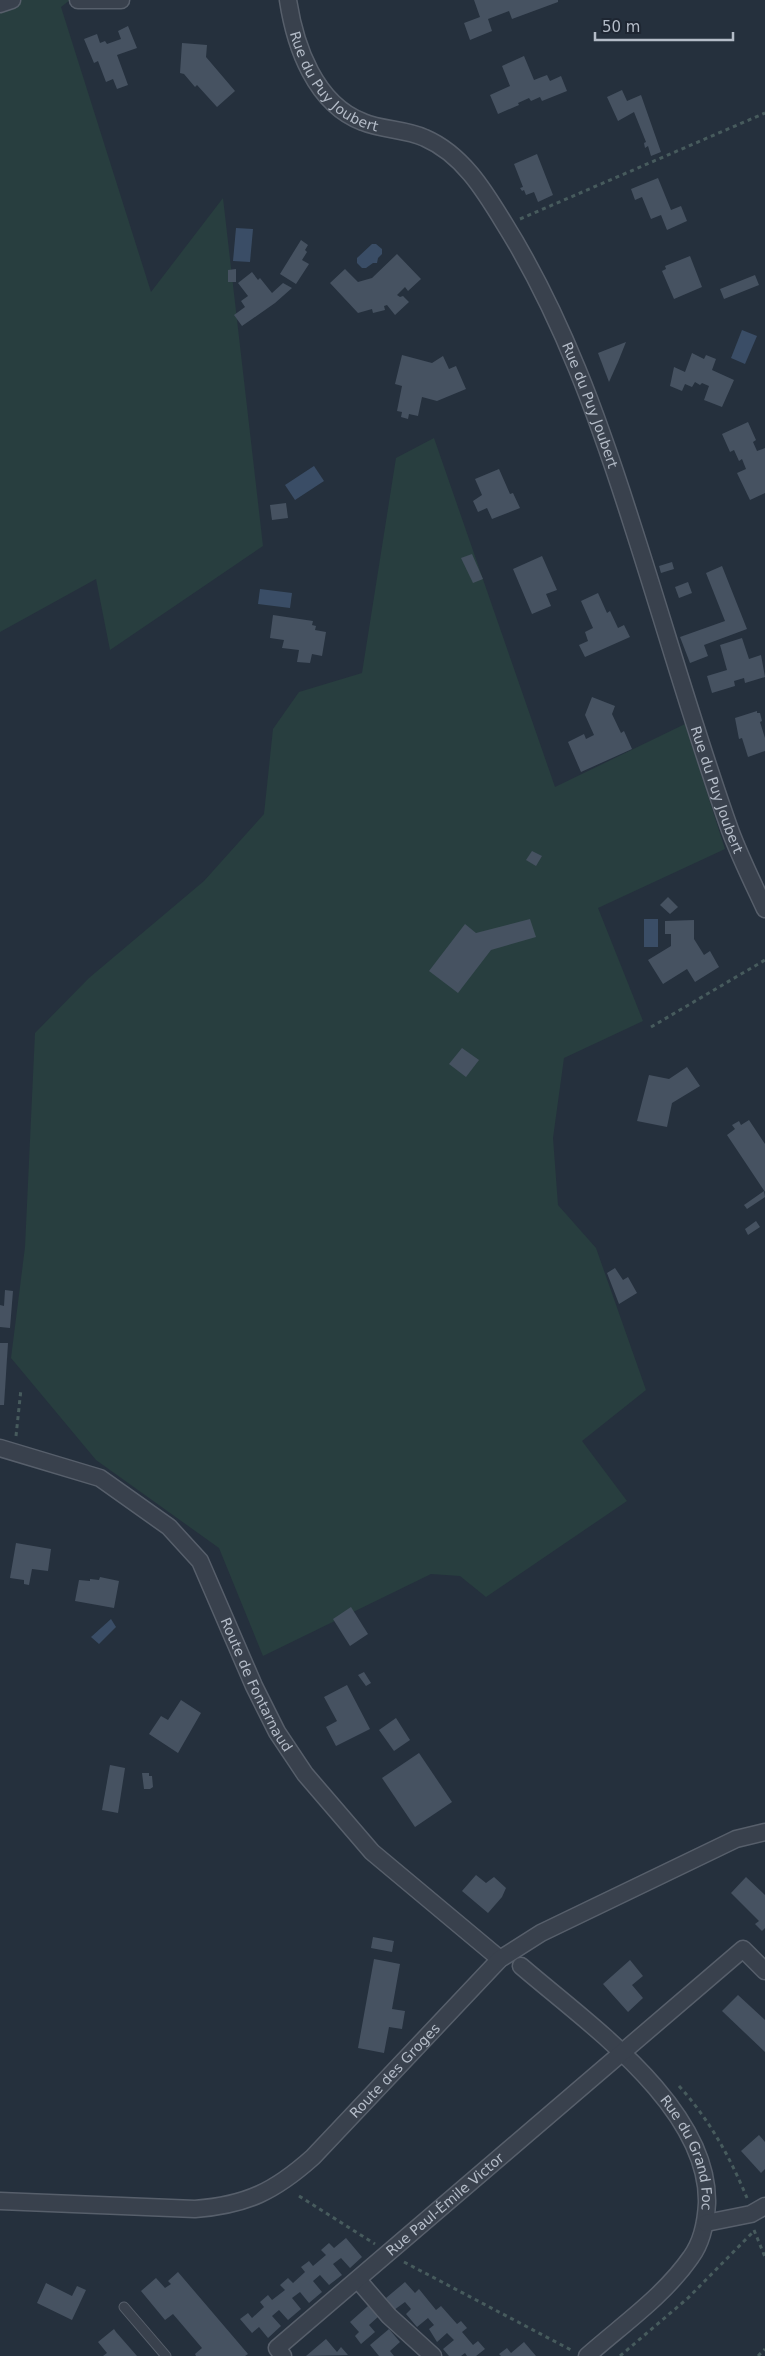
<svg xmlns="http://www.w3.org/2000/svg" width="765" height="2356" viewBox="0 0 765 2356" font-family="'DejaVu Sans',sans-serif">
<style>
.green{fill:#283e3f}
.water{fill:#3a4d66}
.building{fill:#465261}
.lines{fill:none;stroke-linecap:round;stroke-linejoin:round}
.service-casing{stroke:#575f6b;stroke-width:11}
.minor-casing{stroke:#575f6b;stroke-width:19}
.path{stroke:#475b5d;stroke-width:3;stroke-dasharray:4 4;stroke-linecap:butt}
.service{stroke:#39414d;stroke-width:9}
.minor{stroke:#39414d;stroke-width:16}
.labels{text-anchor:middle;stroke-width:5;stroke-linejoin:round;paint-order:stroke}
.street-label{font-size:14px;fill:#b4bcc8;stroke:#1e2632}
</style>
<rect width="100%" height="100%" fill="#25303d"/>
<g class="green">
<polygon points="0,0 70,0 61,7 151,292 223,198 263,546 110,650 96,579 0,632"/>
<polygon points="434,438 555,787 685,724 725,849 598,908 643,1021 564,1058 553,1138 558,1205 596,1248 646,1390 582,1441 627,1501 486,1597 460,1576 431,1574 263,1656 219,1548 96,1460 11,1358 25,1247 35,1033 89,978 204,881 264,814 273,729 299,692 362,673 396,458"/>
</g>
<g class="water">
<polygon points="236,228 253,229 250,262 233,261"/>
<polygon points="372,244 376,244 382,249 382,254 378,258 377,263 373,263 366,268 362,268 357,263 357,258"/>
<polygon points="742,330 757,336 745,364 731,358"/>
<polygon points="314,466 324,481 295,500 285,485"/>
<polygon points="260,589 292,593 290,608 258,604"/>
<polygon points="658,919 658,947 644,947 644,919"/>
<polygon points="111,1619 116,1627 99,1644 91,1637"/>
</g>
<g class="building">
<polygon points="474,0 558,0 558,2 512,19 509,11 488,19 492,31 470,40 464,23 480,17"/>
<polygon points="128,26 137,48 117,55 128,85 117,89 113,79 106,82 98,61 94,63 84,39 97,34 100,43 105,41 107,44 121,39 118,31"/>
<polygon points="182,43 207,45 206,57 235,91 217,107 197,85 195,87 184,74 180,73"/>
<polygon points="524,56 534,80 547,75 550,81 561,76 567,91 542,101 540,97 531,101 529,98 518,103 519,105 498,114 490,95 510,86 502,66"/>
<polygon points="622,90 627,101 641,95 661,152 651,156 648,146 645,148 644,143 646,142 634,112 618,121 607,97"/>
<polygon points="537,154 553,195 538,202 534,192 526,195 524,190 522,191 520,188 523,187 514,164"/>
<polygon points="658,178 671,210 681,206 687,221 667,230 661,215 651,219 642,197 635,200 631,189"/>
<polygon points="301,240 308,245 305,250 307,252 302,260 309,264 296,284 280,274"/>
<polygon points="397,254 421,279 408,291 405,287 397,295 400,297 403,296 409,302 395,315 387,305 384,306 385,310 373,313 372,309 358,313 330,283 345,269 358,282 372,278"/>
<polygon points="690,256 702,287 674,299 662,271 666,269 665,266"/>
<polygon points="236,269 236,282 228,282 228,270"/>
<polygon points="252,272 258,280 260,278 272,293 283,283 292,288 275,303 242,326 234,315 245,307 241,301 248,296 238,283"/>
<polygon points="755,275 759,285 724,299 720,289"/>
<polygon points="626,342 618,362 609,382 598,353"/>
<polygon points="692,353 704,359 706,355 716,359 712,370 734,380 722,407 704,400 709,386 702,383 700,385 695,382 692,387 685,384 682,391 670,386 674,367 685,372"/>
<polygon points="402,355 432,363 443,356 449,369 456,366 466,389 437,401 422,397 418,416 409,414 408,419 401,417 402,412 397,411 402,386 395,384"/>
<polygon points="748,422 756,440 753,442 757,451 765,448 765,493 750,500 737,473 746,469 742,459 739,461 734,450 730,452 722,434"/>
<polygon points="499,469 510,494 513,493 520,508 492,519 487,508 478,512 473,501 482,495 475,479"/>
<polygon points="286,503 288,518 272,520 270,505"/>
<polygon points="472,554 483,579 473,583 461,558"/>
<polygon points="542,556 557,590 546,594 551,606 532,614 513,569"/>
<polygon points="672,562 674,569 661,573 659,566"/>
<polygon points="722,566 747,629 704,645 708,656 690,663 680,637 725,621 706,573"/>
<polygon points="688,582 692,593 679,598 675,587"/>
<polygon points="598,593 607,613 610,611 618,628 624,625 630,637 585,657 579,645 588,641 585,632 593,628 581,601"/>
<polygon points="273,615 313,621 312,625 316,626 315,630 326,632 322,656 312,654 310,663 297,662 299,650 282,648 284,640 270,638"/>
<polygon points="742,638 749,659 761,655 765,677 745,683 744,678 734,681 735,686 712,693 707,676 727,670 720,645"/>
<polygon points="592,697 615,706 612,714 621,733 624,731 632,749 581,772 568,742 584,734 586,739 594,735 585,715"/>
<polygon points="757,711 757,713 760,713 762,721 760,722 765,738 765,751 748,757 742,738 739,739 735,718"/>
<polygon points="532,851 542,856 536,866 526,860"/>
<polygon points="668,897 678,907 670,914 660,905"/>
<polygon points="530,919 536,937 491,950 458,993 429,971 465,924 476,933"/>
<polygon points="694,920 694,939 704,955 710,951 719,967 695,982 687,969 663,984 648,960 671,946 671,934 665,934 665,921"/>
<polygon points="462,1048 479,1060 466,1077 449,1064"/>
<polygon points="687,1067 700,1086 672,1103 667,1127 637,1121 649,1075 669,1079"/>
<polygon points="749,1120 765,1144 765,1192 727,1135 735,1129 732,1125 739,1121 741,1125"/>
<polygon points="764,1191 765,1197 747,1209 744,1205"/>
<polygon points="756,1221 760,1227 748,1235 745,1229"/>
<polygon points="615,1268 623,1280 628,1277 637,1293 619,1304 607,1273"/>
<polygon points="5,1290 13,1291 10,1328 0,1327 0,1305 4,1306"/>
<polygon points="0,1343 8,1343 4,1405 0,1405"/>
<polygon points="16,1543 51,1549 48,1571 32,1569 29,1585 24,1584 24,1580 10,1578"/>
<polygon points="100,1577 119,1581 114,1608 75,1601 79,1580 90,1581 90,1579 99,1580"/>
<polygon points="351,1607 368,1634 350,1646 333,1619"/>
<polygon points="364,1672 371,1683 366,1686 358,1675"/>
<polygon points="347,1685 370,1729 336,1746 326,1727 337,1721 324,1697"/>
<polygon points="181,1700 201,1713 178,1753 149,1734 161,1716 168,1720"/>
<polygon points="396,1718 410,1740 394,1751 379,1730"/>
<polygon points="419,1753 452,1802 415,1827 382,1778"/>
<polygon points="110,1765 125,1768 118,1813 102,1810"/>
<polygon points="142,1773 149,1773 149,1776 152,1776 153,1787 150,1789 144,1789"/>
<polygon points="476,1875 486,1883 494,1877 506,1888 502,1897 488,1913 462,1891"/>
<polygon points="746,1877 765,1895 765,1928 762,1931 755,1924 759,1921 731,1893"/>
<polygon points="373,1937 394,1941 392,1952 371,1948"/>
<polygon points="374,1959 400,1964 392,2009 405,2011 402,2029 389,2027 384,2053 358,2048"/>
<polygon points="630,1960 643,1976 632,1985 643,1998 628,2012 603,1984"/>
<polygon points="738,1995 765,2020 765,2052 722,2011"/>
<polygon points="759,2135 765,2142 765,2169 761,2173 741,2151"/>
<polygon points="346,2238 362,2257 350,2268 341,2258 333,2264 342,2275 329,2285 320,2275 313,2281 322,2292 309,2303 300,2292 292,2298 301,2309 288,2320 279,2310 272,2316 281,2326 268,2338 259,2327 252,2333 240,2319 248,2313 252,2318 264,2307 260,2302 268,2295 272,2300 285,2290 280,2285 288,2278 293,2283 305,2272 301,2267 309,2261 313,2266 326,2255 321,2250 329,2243 334,2248"/>
<polygon points="178,2272 248,2354 245,2356 196,2356 195,2354 202,2348 173,2314 165,2320 141,2291 156,2278 165,2288 171,2284 168,2281"/>
<polygon points="405,2282 415,2293 419,2289 436,2310 441,2306 457,2324 461,2321 467,2328 462,2332 473,2345 478,2341 485,2349 476,2356 467,2356 465,2353 461,2356 449,2356 443,2349 454,2340 447,2333 437,2342 429,2329 434,2325 428,2318 417,2327 406,2314 411,2309 405,2302 394,2310 386,2298"/>
<polygon points="46,2283 72,2296 77,2286 86,2290 72,2320 37,2303"/>
<polygon points="368,2306 379,2316 369,2325 375,2332 361,2344 355,2336 359,2332 350,2322"/>
<polygon points="114,2329 116,2332 137,2356 103,2356 107,2353 98,2342"/>
<polygon points="389,2329 400,2342 390,2351 394,2356 379,2356 370,2345"/>
<polygon points="326,2339 337,2352 341,2347 348,2355 306,2356"/>
<polygon points="524,2342 536,2356 501,2356 499,2354 507,2348 511,2353"/>
</g>
<g class="lines">
<defs>
<polyline id="service" points="124,2307 166,2356"/>
<g id="minor">
<polyline points="78,0 121,0"/>
<path id="s1" d="M288 0C295 46 315 104 363 122 382 130 406 129 425 138 462 154 484 190 504 223 562 316 599 420 632 524 665 626 694 729 730 830 740 857 753 883 765 909"/>
<polyline points="0,4 12,0"/>
<path id="s2" d="M0 1448 100 1478 169 1527 200 1561 254 1686 277 1732 305 1774 372 1852 500 1959"/>
<path id="s3" d="M521 1966C587 2023 709 2107 707 2203 706 2222 702 2242 691 2257 664 2296 622 2325 587 2356"/>
<path id="s4" d="M0 2201 195 2209C247 2205 275 2191 313 2157L500 1959 541 1933 736 1839 765 1832"/>
<polyline points="706,2223 751,2214 765,2206"/>
<polyline points="358,2280 389,2316 433,2356"/>
<path id="s5" d="M283 2356 277 2348 743 1949 765 1971"/>
</g>
</defs>
<use href="#service" class="service-casing"/>
<use href="#minor" class="minor-casing"/>
<g class="path">
<polyline points="520,219 765,113"/>
<polyline points="651,1027 765,960"/>
<polyline points="16,1436 21,1389"/>
<path d="M679 2086C709 2119 730 2157 747 2198"/>
<polyline points="299,2196 375,2244"/>
<polyline points="754,2230 765,2257"/>
<polyline points="404,2262 573,2351"/>
<polyline points="620,2356 688,2298 754,2231"/>
<polyline points="758,2356 765,2349"/>
</g>
<use href="#service" class="service"/>
<use href="#minor" class="minor"/>
</g>
<g class="labels">
<g class="street-label">
<text dy="5" stroke="none"><textPath href="#s1" startOffset="99">Rue du Puy Joubert</textPath></text>
<text dy="5" stroke="none"><textPath href="#s1" startOffset="534">Rue du Puy Joubert</textPath></text>
<text dy="5" stroke="none"><textPath href="#s1" startOffset="939">Rue du Puy Joubert</textPath></text>
<text dy="5" stroke="none"><textPath href="#s2" startOffset="371">Route de Fontarnaud</textPath></text>
<text dy="5" stroke="none"><textPath href="#s4" startOffset="446">Route des Groges</textPath></text>
<text dy="5" stroke="none"><textPath href="#s3" startOffset="256">Rue du Grand Foc</textPath></text>
<text dy="5" stroke="none"><textPath href="#s5" startOffset="231">Rue Paul-Émile Victor</textPath></text>
</g>
</g>
<path d="M595 32v8h138v-8" fill="none" stroke="#b4bcc8" stroke-width="2.5"/>
<text x="602" y="32" font-size="15" fill="#b4bcc8" stroke="#1e2632" stroke-width="4" paint-order="stroke">50 m</text>
</svg>
